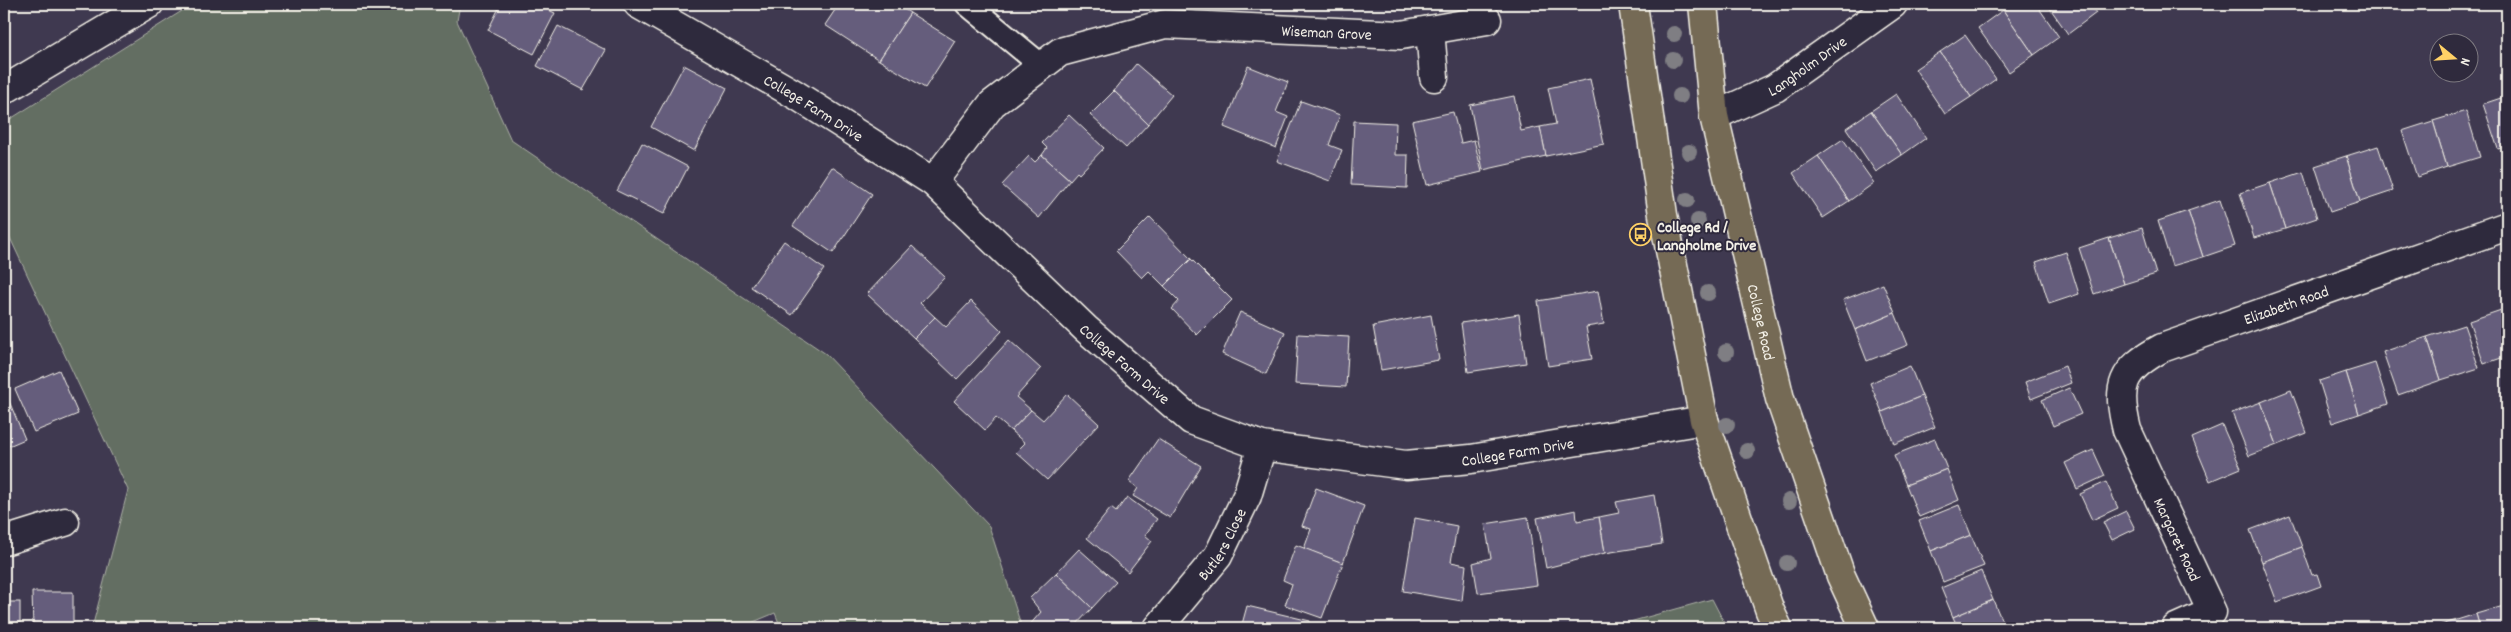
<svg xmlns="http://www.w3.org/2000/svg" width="2511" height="632" viewBox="0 0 2511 632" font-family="Dekko,sans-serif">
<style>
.green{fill:#636e62;stroke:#acb0a5}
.building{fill:#655d7b;stroke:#f4f1e8}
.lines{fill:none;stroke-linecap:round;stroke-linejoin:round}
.service-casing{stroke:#f4f1e8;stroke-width:26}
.minor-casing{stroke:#f4f1e8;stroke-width:31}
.primary-casing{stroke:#f4f1e8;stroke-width:31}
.service{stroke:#2f2a3d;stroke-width:22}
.minor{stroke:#2f2a3d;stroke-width:28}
.primary{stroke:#756a55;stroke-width:28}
.tree{fill:#7f7e83}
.labels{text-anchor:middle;stroke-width:4;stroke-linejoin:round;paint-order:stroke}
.street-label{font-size:16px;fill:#f4f1e8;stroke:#2f2a3d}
.poi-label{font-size:16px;font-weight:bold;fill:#f4f1e8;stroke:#2f2a3d;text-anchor:start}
</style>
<rect width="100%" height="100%" fill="#3f3950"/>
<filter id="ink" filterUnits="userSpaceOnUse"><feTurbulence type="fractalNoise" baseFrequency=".02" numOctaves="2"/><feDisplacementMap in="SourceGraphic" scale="10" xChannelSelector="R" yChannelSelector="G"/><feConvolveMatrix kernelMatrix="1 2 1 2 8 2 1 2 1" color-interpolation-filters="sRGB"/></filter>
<g filter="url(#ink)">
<g class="green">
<polygon points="193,4 460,4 457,21 511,140 826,354 989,526 1022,628 781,628 775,613 739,628 92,628 128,490 4,225 4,123"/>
<polygon points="1712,599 1727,628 1608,628"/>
</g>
<g class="building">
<polygon points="501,4 536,4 555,13 534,54 488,30"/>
<polygon points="839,4 897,4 910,13 879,60 825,25"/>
<polygon points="2013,4 2036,4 2059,37 2034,55 2003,10"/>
<polygon points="2047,4 2090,4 2096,13 2068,34"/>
<polygon points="2003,10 2034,55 2009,72 1978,28"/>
<polygon points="910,13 955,41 925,88 879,60"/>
<polygon points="558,26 606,50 583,90 537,66"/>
<polygon points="1965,35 1996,79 1971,97 1940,52"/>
<polygon points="1940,52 1971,97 1945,114 1915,69"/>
<polygon points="1136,64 1172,95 1148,124 1114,91"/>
<polygon points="684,65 727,88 694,151 651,127"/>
<polygon points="1248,66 1288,82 1276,112 1288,117 1276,148 1224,127"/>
<polygon points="1590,79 1604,144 1546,156 1540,127 1556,124 1548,88"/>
<polygon points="1114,91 1148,124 1126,148 1090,115"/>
<polygon points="1896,94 1926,138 1902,155 1871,111"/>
<polygon points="1514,96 1521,131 1540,127 1546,156 1483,170 1470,105"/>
<polygon points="2507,96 2507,146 2498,149 2483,104"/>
<polygon points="1301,101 1340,115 1329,145 1342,150 1330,181 1277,161"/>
<polygon points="1871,111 1902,155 1876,172 1846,128"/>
<polygon points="2466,111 2480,157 2447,167 2433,121"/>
<polygon points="1453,112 1461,143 1474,140 1482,172 1427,185 1412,121"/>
<polygon points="1069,115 1104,148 1079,174 1077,172 1070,180 1042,155 1047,148 1042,143"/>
<polygon points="1354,121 1396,123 1395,155 1408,155 1407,188 1351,185"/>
<polygon points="2433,121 2447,167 2417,177 2402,131"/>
<polygon points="1843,139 1874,183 1849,201 1818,156"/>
<polygon points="642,143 688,167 664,214 617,191"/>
<polygon points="2378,146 2393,191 2360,202 2346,156"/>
<polygon points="1042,155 1070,180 1039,218 1002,185 1029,156 1035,162"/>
<polygon points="1818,156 1849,201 1823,218 1793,173"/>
<polygon points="2346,156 2360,202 2330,212 2315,166"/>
<polygon points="832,167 872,194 833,253 793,226"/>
<polygon points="2303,172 2317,218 2285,229 2270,183"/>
<polygon points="2270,183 2285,229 2254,238 2240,193"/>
<polygon points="2220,200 2235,246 2203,257 2188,211"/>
<polygon points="2188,211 2203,257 2172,266 2158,221"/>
<polygon points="1150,217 1191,259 1164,286 1149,271 1142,278 1116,251"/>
<polygon points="2142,228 2156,274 2124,284 2109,238"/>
<polygon points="2109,238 2124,284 2094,294 2079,248"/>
<polygon points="784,241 824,269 792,315 751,287"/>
<polygon points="912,246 945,277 920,303 935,317 914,338 867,294"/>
<polygon points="2066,252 2079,294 2049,304 2036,262"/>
<polygon points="1191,259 1232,300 1197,335 1172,309 1179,301 1164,286"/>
<polygon points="1883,284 1895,313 1855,330 1843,300"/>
<polygon points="1598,291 1604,324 1586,327 1592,359 1548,366 1538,301"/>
<polygon points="971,301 1002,331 957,379 914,338 935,317 946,327"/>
<polygon points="2507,308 2507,356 2484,364 2469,321"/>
<polygon points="1240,312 1285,332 1266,374 1222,354"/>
<polygon points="1895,313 1908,345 1867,361 1855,330"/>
<polygon points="1519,314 1526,363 1468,372 1461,323"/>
<polygon points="1431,315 1439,360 1381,370 1373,326"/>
<polygon points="2464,325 2479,368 2441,380 2427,337"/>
<polygon points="1298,334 1349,337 1346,387 1295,384"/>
<polygon points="2427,337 2441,380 2398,395 2383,352"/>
<polygon points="1009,340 1041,369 1016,397 1031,410 1011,431 996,418 985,430 954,401"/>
<polygon points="2375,363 2388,404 2359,414 2346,372"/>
<polygon points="1910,366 1922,396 1882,412 1870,383"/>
<polygon points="2065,366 2071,383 2031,399 2025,382"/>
<polygon points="59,370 78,414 34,432 15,389"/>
<polygon points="2346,372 2359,414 2332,423 2319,381"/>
<polygon points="2069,388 2081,414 2053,426 2042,400"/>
<polygon points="2291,390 2307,433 2277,445 2261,402"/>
<polygon points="6,394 25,439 4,448 4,395"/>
<polygon points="1067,394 1099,424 1047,480 1016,452 1025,443 1011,431 1031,410 1043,420"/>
<polygon points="1922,396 1935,427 1894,444 1882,412"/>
<polygon points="2261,402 2277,445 2249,456 2232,413"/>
<polygon points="2222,425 2241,468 2210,481 2192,438"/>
<polygon points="1158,439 1201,466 1170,518 1133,496 1138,488 1129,481"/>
<polygon points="1935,439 1947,469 1906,485 1894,455"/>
<polygon points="2093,450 2105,476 2077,489 2065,463"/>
<polygon points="1947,469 1959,500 1919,517 1906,485"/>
<polygon points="2106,482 2118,508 2092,520 2080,494"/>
<polygon points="1316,488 1364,506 1343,563 1304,549 1311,529 1302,526"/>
<polygon points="1654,495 1662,544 1605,553 1599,517 1619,513 1616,502"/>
<polygon points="1127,497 1157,519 1145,535 1152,541 1128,572 1087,538 1111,508 1116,512"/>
<polygon points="1959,505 1971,535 1931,551 1919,521"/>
<polygon points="1576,510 1577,521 1599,517 1605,553 1546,568 1537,518"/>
<polygon points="2126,511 2135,529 2112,540 2103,522"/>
<polygon points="2290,515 2302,547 2262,562 2250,530"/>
<polygon points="1528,517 1537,585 1478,593 1473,563 1491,558 1485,524"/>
<polygon points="1415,518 1457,526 1451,562 1466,565 1462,601 1403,591"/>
<polygon points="1971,535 1984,566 1943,582 1931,551"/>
<polygon points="1296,545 1343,563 1322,618 1285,605 1292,584 1283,580"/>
<polygon points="2302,547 2312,575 2317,574 2321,586 2277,602 2262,562"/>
<polygon points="1079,549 1116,582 1092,608 1056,573"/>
<polygon points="1981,571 1993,600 1953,617 1941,588"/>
<polygon points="1056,573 1092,608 1073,628 1027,628 1041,612 1030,598"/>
<polygon points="32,592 73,592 73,628 33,628"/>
<polygon points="1993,600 2005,628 1958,628 1953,617"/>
<rect x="4" y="602" width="16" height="26"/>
<polygon points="2507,605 2507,628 2480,628 2476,614"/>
<polygon points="1247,606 1310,621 1308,628 1241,628"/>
<polygon points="2476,614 2480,628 2443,628 2441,625"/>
</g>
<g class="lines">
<defs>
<polyline id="service" points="967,4 1042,66"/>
<g id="minor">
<path id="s1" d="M638 4 796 95 933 182 1086 329 1191 420 1262 446 1406 465 1471 459 1704 420"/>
<polyline points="1430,30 1434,77"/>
<polyline points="4,90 149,4"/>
<path id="s2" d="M1714 116 1775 88 1893 4"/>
<path id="s3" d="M933 182 992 104 1060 52 1165 24 1401 35 1487 20"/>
<polyline points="4,541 65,522"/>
<path id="s4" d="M1158 628 1218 556 1247 496 1262 446"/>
<path id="s5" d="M2176 628 2212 612 2127 430C2116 386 2121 370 2162 348L2507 226"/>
</g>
<g id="primary">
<polyline points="1633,4 1663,215 1704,420 1770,611 1778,628"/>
<path id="s6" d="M1703 4 1714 116 1780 399 1841 576 1865 628"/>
</g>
</defs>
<use href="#service" class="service-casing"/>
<use href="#minor" class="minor-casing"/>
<use href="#primary" class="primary-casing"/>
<use href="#service" class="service"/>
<use href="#minor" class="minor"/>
<use href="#primary" class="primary"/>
</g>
<g class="tree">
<circle cx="1674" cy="34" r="8"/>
<circle cx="1673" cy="60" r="8"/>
<circle cx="1680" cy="96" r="8"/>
<circle cx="1689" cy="152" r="8"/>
<circle cx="1687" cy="200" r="8"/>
<circle cx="1698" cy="221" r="8"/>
<circle cx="1708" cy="293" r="8"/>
<circle cx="1726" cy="352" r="8"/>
<circle cx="1727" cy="425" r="8"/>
<circle cx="1747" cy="451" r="8"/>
<circle cx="1789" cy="501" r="8"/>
<circle cx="1787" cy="563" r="8"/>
</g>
</g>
<defs>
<symbol id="bus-ring" viewBox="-11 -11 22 22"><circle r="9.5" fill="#2f2a3d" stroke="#ffd166" stroke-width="1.5"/><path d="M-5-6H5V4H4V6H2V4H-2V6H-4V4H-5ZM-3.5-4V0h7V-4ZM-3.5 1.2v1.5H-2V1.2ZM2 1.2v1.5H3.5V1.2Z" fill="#ffd166"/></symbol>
</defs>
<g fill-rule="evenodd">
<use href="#bus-ring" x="1628" y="222" width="25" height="25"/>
</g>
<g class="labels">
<g class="street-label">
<text dy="6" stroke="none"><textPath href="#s3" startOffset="454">Wiseman Grove</textPath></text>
<text dy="6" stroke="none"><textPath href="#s2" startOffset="106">Langholm Drive</textPath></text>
<text dy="6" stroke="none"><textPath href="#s1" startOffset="204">College Farm Drive</textPath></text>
<text dy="6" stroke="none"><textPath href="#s5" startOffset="472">Elizabeth Road</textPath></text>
<text dy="6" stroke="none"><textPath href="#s6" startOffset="324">College Road</textPath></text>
<text dy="6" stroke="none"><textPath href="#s1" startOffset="609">College Farm Drive</textPath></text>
<text dy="6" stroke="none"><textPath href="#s1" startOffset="1029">College Farm Drive</textPath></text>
<text transform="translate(2178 539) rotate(65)" y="6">Margaret Road</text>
<text dy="6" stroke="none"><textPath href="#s4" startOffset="106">Butlers Close</textPath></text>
</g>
<g class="poi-label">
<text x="1657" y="232">College Rd /<tspan x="1657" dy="18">Langholme Drive</tspan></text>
</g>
</g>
<rect width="2511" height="632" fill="none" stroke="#2f2a3d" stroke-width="20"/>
<rect x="10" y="10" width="2491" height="612" fill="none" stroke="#f4f1e8" stroke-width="2" filter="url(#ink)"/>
<g transform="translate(2454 58) rotate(108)"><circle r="24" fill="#2f2a3d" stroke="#7e7a81"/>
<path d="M0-4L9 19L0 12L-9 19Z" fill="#ffd166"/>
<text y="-8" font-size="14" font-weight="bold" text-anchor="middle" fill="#f4f1e8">N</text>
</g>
</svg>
